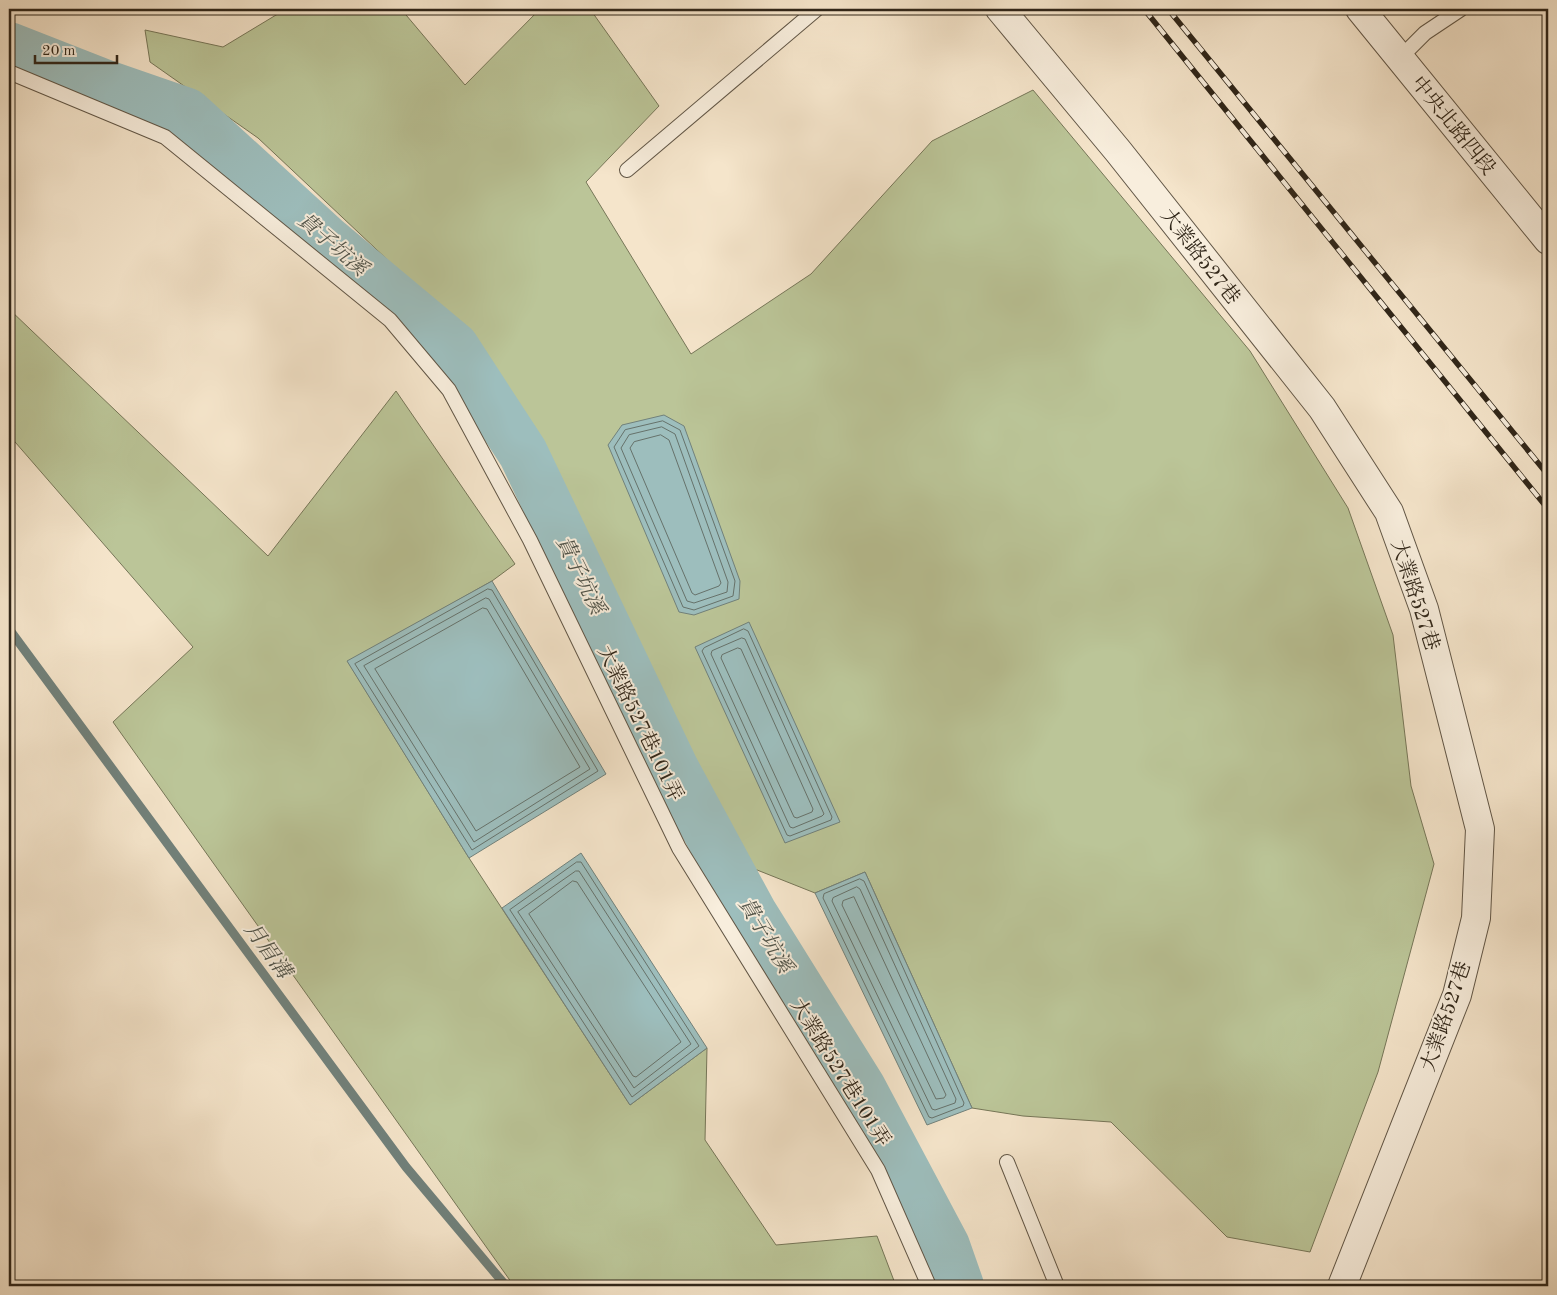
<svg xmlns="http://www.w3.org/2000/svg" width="1557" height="1295" viewBox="0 0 1557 1295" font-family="'Old Standard TT','Noto Serif TC',serif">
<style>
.green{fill:#bbc598;stroke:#767658}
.water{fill:#9dbebd;stroke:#71817b}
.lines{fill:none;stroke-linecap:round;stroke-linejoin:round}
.shore{stroke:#66726b;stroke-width:1}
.stream{stroke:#71817b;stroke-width:9}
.river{stroke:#9dbebd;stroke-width:50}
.service-casing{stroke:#615646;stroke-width:16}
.minor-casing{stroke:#615646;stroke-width:30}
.tertiary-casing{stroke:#615646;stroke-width:30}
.service{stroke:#f8eedd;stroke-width:14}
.minor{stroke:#f8eedd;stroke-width:28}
.tertiary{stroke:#f8eedd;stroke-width:28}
.rail-casing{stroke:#302619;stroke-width:5.5}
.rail{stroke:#f8eedd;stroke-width:4;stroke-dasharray:11;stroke-linecap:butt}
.labels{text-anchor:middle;stroke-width:4;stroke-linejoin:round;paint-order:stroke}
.street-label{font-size:20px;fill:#302619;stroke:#f8eedd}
.water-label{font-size:21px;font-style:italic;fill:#51544a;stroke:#f8eedd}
</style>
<rect width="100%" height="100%" fill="#f5e5cb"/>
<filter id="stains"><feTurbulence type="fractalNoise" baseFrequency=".004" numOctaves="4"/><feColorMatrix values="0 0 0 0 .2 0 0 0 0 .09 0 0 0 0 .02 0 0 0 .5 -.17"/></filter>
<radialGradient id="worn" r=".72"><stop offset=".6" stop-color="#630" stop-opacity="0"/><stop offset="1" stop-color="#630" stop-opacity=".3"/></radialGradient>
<g class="green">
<polygon points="286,9 401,9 465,85 540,9 590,9 659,106 586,182 691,354 811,274 932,141 1033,90 1250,351 1348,508 1393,635 1411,786 1434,864 1378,1072 1310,1252 1227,1237 1111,1122 1023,1116 972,1108 865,872 815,893 747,866 477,344 258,138 150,62 145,30 223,47"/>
<polygon points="9,309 268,556 396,391 515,564 492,581 348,662 469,858 630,1105 707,1048 705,1140 776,1245 877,1236 896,1286 514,1286 113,722 193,647 9,435"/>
</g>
<g class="water">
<polygon points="664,415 684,426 740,581 739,599 694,615 679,612 608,445 622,425"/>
<polygon points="492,581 606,774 469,858 347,661"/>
<polygon points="749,622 840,822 785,843 695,647"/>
<polygon points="581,853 707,1048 630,1105 502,908"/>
<polygon points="865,872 972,1108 927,1125 815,893"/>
</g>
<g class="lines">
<g class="shore">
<polygon points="663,421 680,430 735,581 733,596 694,610 683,607 614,447 625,430"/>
<polygon points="662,427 675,434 728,582 727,592 694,603 687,601 621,448 629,435"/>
<polygon points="661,435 669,440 721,583 719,586 695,595 692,593 630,448 634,442"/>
<polygon points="488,589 492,590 598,771 472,850 355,664"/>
<polygon points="486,598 489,599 590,769 474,842 364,666"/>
<polygon points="483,608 487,609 580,767 476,831 375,669"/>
<polygon points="744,629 748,631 832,817 831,820 790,836 787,835 702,651 704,648"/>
<polygon points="742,638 745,639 824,814 822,816 793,828 790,827 711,654 712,651"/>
<polygon points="738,648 741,649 813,809 812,812 797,818 794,817 721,658 722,655"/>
<polygon points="577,862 581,862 699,1046 632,1097 510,910"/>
<polygon points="576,871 579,871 691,1044 634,1088 518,912"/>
<polygon points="860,879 864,881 964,1103 963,1106 932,1118 929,1117 823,898 824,894"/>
<polygon points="573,881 577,882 681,1042 636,1077 633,1076 529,914"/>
<polygon points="857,887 860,889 956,1099 955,1103 935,1110 932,1109 832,901 833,898"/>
<polygon points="854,897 946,1095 944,1098 936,1099 842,905 843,901"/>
</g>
<polyline class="stream" points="9,629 406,1167 506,1286"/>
<polyline class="river" points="9,47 106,85 187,113 326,240 454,347 523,453 674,769 752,913 861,1088 945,1246 959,1286"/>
<defs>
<g id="service">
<polyline points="1400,58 1425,33 1461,9"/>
<polyline points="9,72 165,137 390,320 449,390 530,540 679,848 878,1170 929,1286"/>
<polyline points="627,170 817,9"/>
<polyline points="1007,1162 1057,1286"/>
</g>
<polyline id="minor" points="1000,9 1118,151 1322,408 1389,512 1424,609 1480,829 1476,918 1457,995 1342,1286"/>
<polyline id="tertiary" points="1360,9 1548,240"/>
</defs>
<use href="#service" class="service-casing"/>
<use href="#minor" class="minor-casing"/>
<use href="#tertiary" class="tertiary-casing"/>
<use href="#service" class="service"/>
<use href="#minor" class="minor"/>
<use href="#tertiary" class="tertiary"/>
<defs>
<g id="rail">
<polyline points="1144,9 1548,509"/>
<polyline points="1168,9 1548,475"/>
</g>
</defs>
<use href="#rail" class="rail-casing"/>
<use href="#rail" class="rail"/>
</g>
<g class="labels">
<g class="street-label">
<text transform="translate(1454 125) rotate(51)" y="7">中央北路四段</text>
<text transform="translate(1201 256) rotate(52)" y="7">大業路527巷</text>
<text transform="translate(1416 595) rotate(72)" y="7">大業路527巷</text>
<text transform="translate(641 723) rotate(64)" y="7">大業路527巷101弄</text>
<text transform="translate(1445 1016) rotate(-71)" y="7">大業路527巷</text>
<text transform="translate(841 1072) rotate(58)" y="7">大業路527巷101弄</text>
</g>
<g class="water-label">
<text transform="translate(333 244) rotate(41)" y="7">貴子坑溪</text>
<text transform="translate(581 575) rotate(64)" y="7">貴子坑溪</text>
<text transform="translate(766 935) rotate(59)" y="7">貴子坑溪</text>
<text transform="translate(268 950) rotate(54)" y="7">月眉溝</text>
</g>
</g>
<rect width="1557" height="1295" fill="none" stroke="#f5e5cb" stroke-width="30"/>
<rect x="10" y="10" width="1537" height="1275" fill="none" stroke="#302619" stroke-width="2.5"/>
<rect x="15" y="15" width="1527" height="1265" fill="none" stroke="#302619"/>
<path d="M35 55v8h82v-8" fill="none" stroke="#302619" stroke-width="2.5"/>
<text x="42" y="55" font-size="15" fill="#302619" stroke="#f8eedd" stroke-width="4" paint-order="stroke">20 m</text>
<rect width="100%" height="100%" filter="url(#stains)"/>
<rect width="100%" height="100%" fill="url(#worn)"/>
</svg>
